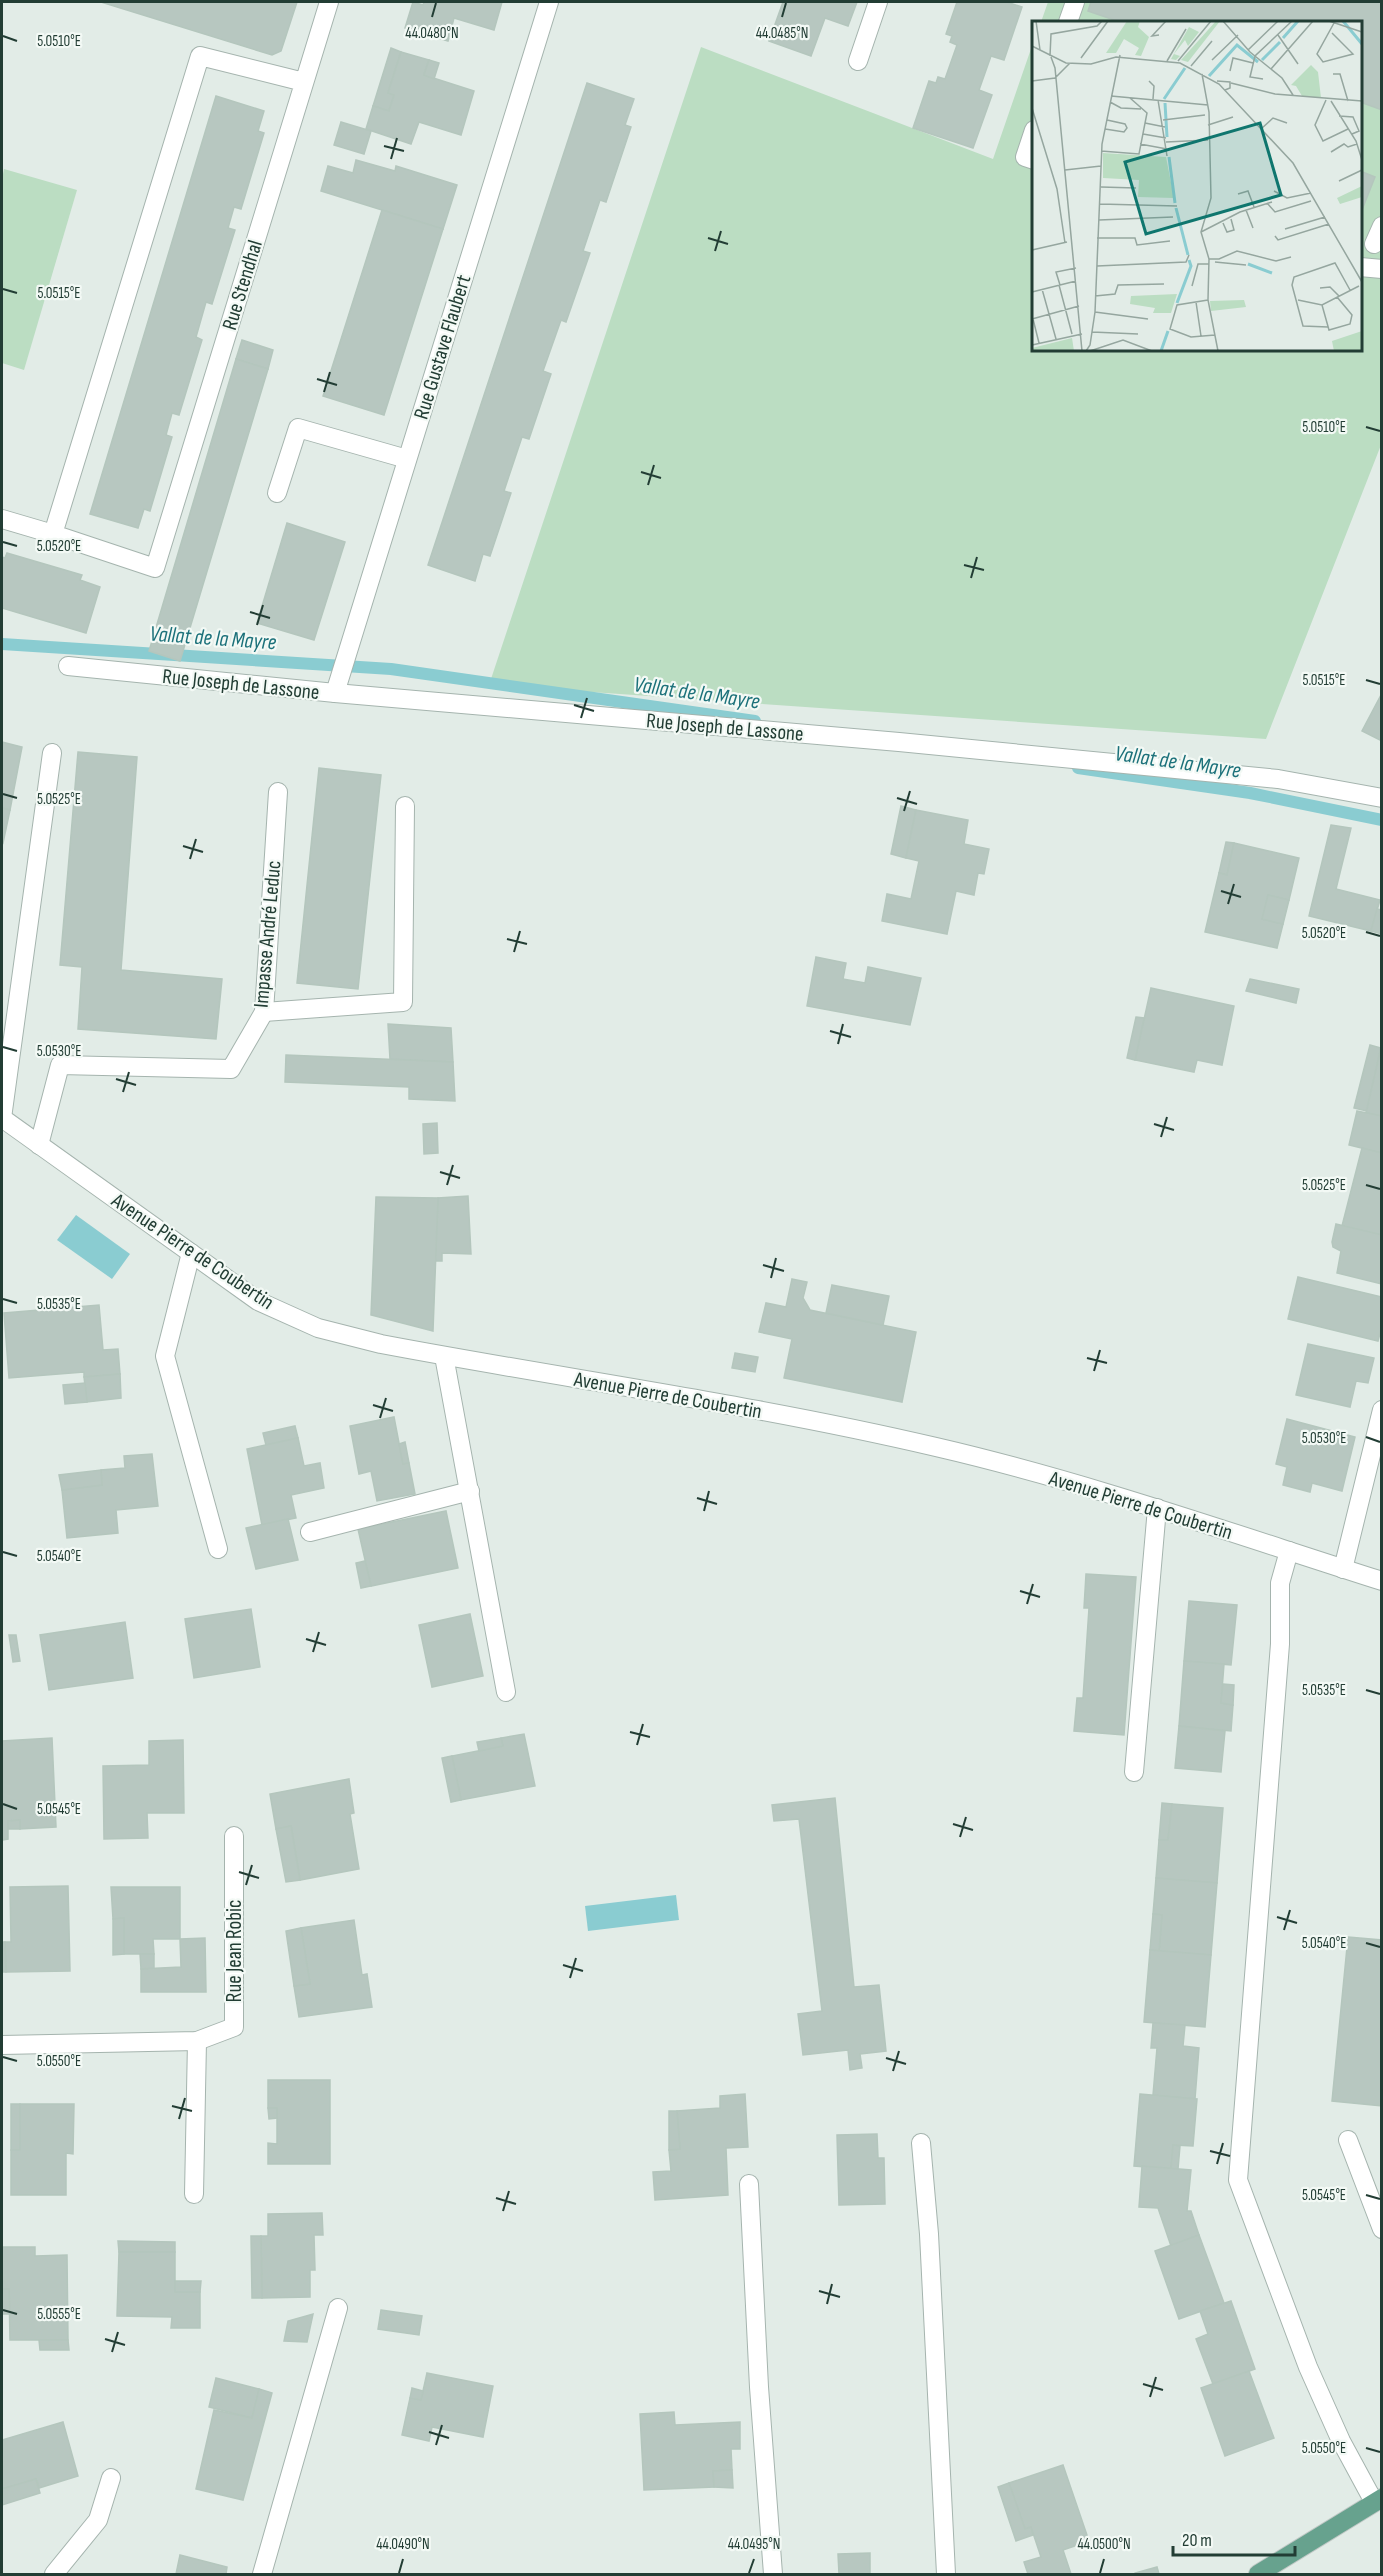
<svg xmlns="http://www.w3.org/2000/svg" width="1383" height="2576" viewBox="0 0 1383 2576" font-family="'Sofia Sans Condensed',sans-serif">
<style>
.green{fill:#bbddc2}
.water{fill:#8accd1}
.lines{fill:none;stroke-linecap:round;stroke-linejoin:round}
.stream{stroke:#8accd1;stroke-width:12}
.building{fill:#b7c7c0;stroke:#b4c6bd;stroke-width:1.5}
.minor-casing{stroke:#a5b4ae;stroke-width:20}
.major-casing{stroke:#c1c9c6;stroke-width:20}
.minor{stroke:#fff;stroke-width:18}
.major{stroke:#67a28e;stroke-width:18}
.ticks{fill:none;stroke:#223d34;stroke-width:2}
.labels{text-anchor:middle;stroke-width:4.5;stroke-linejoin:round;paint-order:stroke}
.street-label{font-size:21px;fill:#223d34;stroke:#f3f9f5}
.water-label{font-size:22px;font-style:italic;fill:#1c717a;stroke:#f3f9f5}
.inset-river{fill:none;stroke:#8accd1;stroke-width:3}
.inset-road{fill:none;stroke:#95a69f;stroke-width:1.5}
.view{fill:#0f766e;fill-opacity:0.15;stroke:#0f766e;stroke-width:3}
.inset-edge{fill:none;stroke:#223d34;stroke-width:3}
.ticks-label{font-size:15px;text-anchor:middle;fill:#223d34;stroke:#f3f9f5;stroke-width:4.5;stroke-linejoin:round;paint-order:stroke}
</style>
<rect width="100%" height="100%" fill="#e2ece7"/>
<g class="green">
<polygon points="1048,2 1381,2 1381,445 1266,739 489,685 701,47 993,159 1033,43 1034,350 1360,350 1360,22 1041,22"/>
<polygon points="4,169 77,190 24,370 2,363 2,179"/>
</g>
<g class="water">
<polygon points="76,1215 130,1254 112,1279 57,1240"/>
<polygon points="676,1895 679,1920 588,1931 585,1906"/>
</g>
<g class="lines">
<g class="stream">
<polyline points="2,644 391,669 755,721"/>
<polyline points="1078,768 1250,793 1382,820"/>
</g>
</g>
<g class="building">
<polygon points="101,2 297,2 281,51 272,55"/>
<polygon points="413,2 423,5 424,2 502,2 494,30 454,18 448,41 405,28"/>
<polygon points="783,2 857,2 848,26 825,18 811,56 769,41"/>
<polygon points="957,2 1007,2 1022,7 1004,60 991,56 979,90 992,95 973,148 913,128 929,81 936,83 938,77 945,79 957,45 950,42 952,36 946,34"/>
<polygon points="1091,2 1382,2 1382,110 1360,102 1360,22 1120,22 1088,11"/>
<polygon points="391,48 401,52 388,93 394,95 389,111 373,106"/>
<polygon points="401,52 429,60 424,75 474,91 461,135 419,122 411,144 366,129 373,106 389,111 394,95 388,93"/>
<polygon points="429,60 439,63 434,79 424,75"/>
<polygon points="587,83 634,99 625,125 631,127 606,202 600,200 583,251 590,253 566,322 561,320 543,371 551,374 529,439 522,437 504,491 511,493 490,556 483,554 475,581 428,565"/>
<polygon points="216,96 264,111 258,131 264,133 241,209 234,207 228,228 235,230 212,304 206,302 196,337 202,340 179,415 172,413 166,435 172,437 150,511 144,509 138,528 90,514"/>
<polygon points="341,122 371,131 364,154 334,145"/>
<polygon points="356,160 395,171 396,166 457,185 443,229 321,191 328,166 353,173"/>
<polygon points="1360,171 1375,177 1360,215"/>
<polygon points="382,210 443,229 384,415 323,396"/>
<polygon points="242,340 273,350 268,369 236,359"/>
<polygon points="236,359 268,369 180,661 149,651"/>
<polygon points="287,523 345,542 314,640 257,623"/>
<polygon points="7,553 82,575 80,580 100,587 86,633 2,608 2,557 5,558"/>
<polygon points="1382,693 1382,741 1362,731"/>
<polygon points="2,742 22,747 10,810 2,808"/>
<polygon points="78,752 137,757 121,970 222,979 216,1039 78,1029 82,967 60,965"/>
<polygon points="319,768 381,775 358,989 297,983"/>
<polygon points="901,806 916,810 906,858 891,854"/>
<polygon points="2,808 10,810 3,843 2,842"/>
<polygon points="916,810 968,820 964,844 989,849 984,874 978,873 974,895 956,891 947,934 882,921 887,894 911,899 919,861 906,858"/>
<polygon points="1331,825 1351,828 1336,889 1380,900 1371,931 1309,916"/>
<polygon points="1226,842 1234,843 1227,875 1219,873"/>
<polygon points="1234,843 1299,858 1289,900 1268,895 1262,919 1283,924 1277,948 1205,932 1219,873 1227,875"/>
<polygon points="1268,895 1289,900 1283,924 1262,919"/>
<polygon points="1377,909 1382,910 1382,934 1371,931"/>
<polygon points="816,957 846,963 843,979 865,983 868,967 921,978 910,1025 807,1006"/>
<polygon points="1250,979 1299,989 1296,1003 1246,991"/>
<polygon points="1151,988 1234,1006 1222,1065 1197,1060 1194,1072 1135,1060"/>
<polygon points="1136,1017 1144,1018 1135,1060 1127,1058"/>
<polygon points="388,1024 451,1028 453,1062 390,1059"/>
<polygon points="1370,1045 1381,1048 1367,1111 1354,1108"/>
<polygon points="1381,1048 1382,1048 1382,1116 1366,1113"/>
<polygon points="286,1055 453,1062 455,1101 409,1099 409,1087 285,1082"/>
<polygon points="1357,1111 1382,1116 1382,1153 1349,1145"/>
<polygon points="437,1123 438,1153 424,1154 423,1124"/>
<polygon points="1362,1148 1382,1153 1382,1235 1342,1226"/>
<polygon points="468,1196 471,1254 442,1253 442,1261 435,1261 438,1198"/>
<polygon points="376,1197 438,1198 433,1331 371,1315"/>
<polygon points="1336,1224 1382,1235 1382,1284 1337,1273 1341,1251 1333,1247 1332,1242"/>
<polygon points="1298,1277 1382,1297 1382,1326 1378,1341 1288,1319"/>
<polygon points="792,1279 807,1282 803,1298 810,1310 916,1332 902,1402 784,1378 792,1339 759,1332 766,1303 786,1307"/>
<polygon points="832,1285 889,1296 883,1325 826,1313"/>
<polygon points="99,1305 103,1350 118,1349 120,1374 84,1377 84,1372 9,1378 4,1313"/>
<polygon points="1308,1344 1374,1358 1368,1383 1356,1381 1350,1407 1296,1395"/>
<polygon points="735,1353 758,1357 755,1372 732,1368"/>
<polygon points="120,1374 121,1398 87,1402 84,1377"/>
<polygon points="85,1383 87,1402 65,1404 63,1385"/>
<polygon points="394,1417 403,1464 409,1463 415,1494 377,1501 371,1471 359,1474 350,1426"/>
<polygon points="1287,1419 1355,1437 1342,1491 1312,1483 1310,1492 1283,1485 1287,1467 1276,1464"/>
<polygon points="295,1426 298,1438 266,1445 263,1433"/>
<polygon points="298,1438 304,1466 320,1463 324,1488 291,1495 296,1518 262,1525 247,1449"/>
<polygon points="405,1442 409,1463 403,1464 399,1444"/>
<polygon points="152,1454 158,1506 116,1510 118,1533 67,1538 62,1490 102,1485 101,1470 125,1468 124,1456"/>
<polygon points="101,1470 102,1485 62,1490 59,1475"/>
<polygon points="446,1511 458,1568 371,1586 358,1529"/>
<polygon points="288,1519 298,1560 256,1569 246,1528"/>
<polygon points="365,1561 371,1586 361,1588 356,1563"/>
<polygon points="1086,1574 1136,1577 1124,1735 1074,1731 1077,1698 1083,1698 1089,1608 1084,1608"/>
<polygon points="1189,1601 1237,1605 1231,1665 1184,1661"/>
<polygon points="251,1609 260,1667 194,1678 185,1619"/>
<polygon points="470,1614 483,1676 432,1687 419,1625"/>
<polygon points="125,1622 133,1678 49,1690 40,1635"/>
<polygon points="9,1635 16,1635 20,1661 13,1662"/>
<polygon points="1184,1661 1224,1664 1221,1703 1233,1705 1231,1731 1179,1726"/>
<polygon points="1223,1684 1234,1685 1233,1705 1221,1703"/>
<polygon points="1179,1726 1225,1731 1221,1772 1175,1768"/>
<polygon points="524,1734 535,1786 461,1800 452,1756 503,1746 501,1738"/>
<polygon points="52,1738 56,1827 20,1829 20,1820 8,1821 8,1839 2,1840 2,1741"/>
<polygon points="501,1738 503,1746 479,1751 477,1742"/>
<polygon points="183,1740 184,1813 147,1813 148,1838 104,1839 103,1766 149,1765 149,1741"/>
<polygon points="452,1756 461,1800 451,1802 442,1758"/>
<polygon points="349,1779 354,1813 350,1814 359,1869 300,1880 291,1826 276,1829 270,1794"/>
<polygon points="835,1798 854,1987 879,1985 886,2051 860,2054 862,2068 850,2070 848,2050 803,2055 798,2014 822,2011 799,1819 774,1821 772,1805"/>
<polygon points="1162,1803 1172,1804 1168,1840 1159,1840"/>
<polygon points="1172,1804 1223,1808 1217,1883 1156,1878 1159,1840 1168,1840"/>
<polygon points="20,1820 20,1829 8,1829 8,1821"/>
<polygon points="291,1826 300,1880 286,1882 276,1829"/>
<polygon points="1156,1878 1217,1883 1211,1955 1159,1951 1162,1915 1153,1914"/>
<polygon points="68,1886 70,1971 6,1972 5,1942 11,1942 10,1887"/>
<polygon points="111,1887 180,1887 180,1939 153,1939 154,1954 124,1954 124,1918 113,1919"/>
<polygon points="1153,1914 1162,1915 1159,1951 1150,1950"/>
<polygon points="124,1918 124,1954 113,1955 113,1919"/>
<polygon points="354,1920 362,1975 367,1974 372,2007 299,2017 294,1986 310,1984 301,1928"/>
<polygon points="301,1928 310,1984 294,1986 286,1931"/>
<polygon points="1348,1937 1382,1940 1382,2106 1332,2101"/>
<polygon points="205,1938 206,1992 141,1992 141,1969 181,1967 180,1939"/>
<polygon points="2,1942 5,1942 6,1972 2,1972"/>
<polygon points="1150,1950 1211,1955 1205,2027 1144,2022"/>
<polygon points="140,1954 154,1954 154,1968 141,1969"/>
<polygon points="1153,2023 1185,2025 1183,2046 1199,2048 1195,2099 1153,2095 1157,2048 1151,2048"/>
<polygon points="268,2080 330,2080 330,2164 268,2164 268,2143 277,2144 277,2108 268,2108"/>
<polygon points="745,2094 748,2147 726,2148 728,2195 655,2200 653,2172 671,2171 669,2150 680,2149 677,2111 720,2108 720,2096"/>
<polygon points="1140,2094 1197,2099 1193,2146 1173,2145 1171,2169 1134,2166"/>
<rect x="11" y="2104" width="9" height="46"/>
<polygon points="20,2104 74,2104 73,2154 66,2153 66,2195 11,2195 11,2150 20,2150"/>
<polygon points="268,2108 277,2108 277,2118 269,2119"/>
<polygon points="669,2111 677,2111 680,2149 669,2150"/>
<polygon points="877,2134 878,2158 884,2158 885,2204 839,2205 837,2135"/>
<polygon points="1173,2145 1180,2146 1178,2169 1171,2169"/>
<polygon points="1142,2166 1191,2170 1187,2211 1191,2211 1199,2235 1171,2246 1158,2208 1139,2207"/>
<polygon points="322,2213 323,2235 314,2235 315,2270 310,2270 310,2297 262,2298 261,2236 268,2236 268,2214"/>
<polygon points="1199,2235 1224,2303 1179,2319 1155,2251"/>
<polygon points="251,2236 261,2236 262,2298 252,2298"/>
<polygon points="118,2241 175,2242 175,2252 119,2252"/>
<polygon points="2,2247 35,2247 35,2256 67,2255 68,2340 10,2340 9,2289 2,2289"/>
<polygon points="119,2252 175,2252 175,2292 200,2292 200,2328 171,2328 172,2317 117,2316"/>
<polygon points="175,2281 201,2281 200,2292 175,2292"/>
<polygon points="2,2289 9,2289 10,2314 2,2314"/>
<polygon points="1231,2301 1255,2369 1213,2384 1196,2339 1208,2334 1200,2311"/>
<polygon points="381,2310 422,2316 419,2335 378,2329"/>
<polygon points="313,2314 307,2342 284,2341 288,2321"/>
<polygon points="39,2340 68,2340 69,2350 40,2350"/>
<polygon points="1249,2371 1274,2438 1225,2456 1201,2388"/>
<polygon points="427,2373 493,2386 483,2437 432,2427 429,2441 402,2435 410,2398 421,2400"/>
<polygon points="216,2378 259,2389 252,2418 209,2407"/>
<polygon points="412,2388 423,2391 421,2400 410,2398"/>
<polygon points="259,2389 272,2393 243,2500 196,2489 214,2410 252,2418"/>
<polygon points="674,2412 675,2425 740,2422 740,2449 731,2449 732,2470 713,2471 714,2487 644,2490 640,2414"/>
<polygon points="63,2422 78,2476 39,2488 36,2479 2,2489 2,2440"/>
<polygon points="1063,2465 1089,2541 1063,2550 1071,2574 1028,2574 1024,2562 1041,2557 1031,2527 1025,2529 1009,2483"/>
<polygon points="732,2470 733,2488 714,2487 713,2471"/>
<polygon points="36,2479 40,2493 2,2505 2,2489"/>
<polygon points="1009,2483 1025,2529 1031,2527 1033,2535 1016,2541 998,2487"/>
<polygon points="870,2553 870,2574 875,2574 839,2574 838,2554"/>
<polygon points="180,2555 227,2567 226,2574 176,2574"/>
<polygon points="1157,2567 1159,2574 1135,2574 1135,2573"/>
</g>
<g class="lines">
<defs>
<g id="minor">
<polyline points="1068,22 1075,2"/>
<polyline points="858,61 878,2"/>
<polyline points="304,82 200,56 53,534 155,568 329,2"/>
<polyline points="1034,130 1025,157 1034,160"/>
<polyline points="1374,244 1382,226"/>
<polyline points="1360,267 1382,269"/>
<polyline points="277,493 298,428 407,459"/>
<polyline points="2,519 53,534"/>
<polyline points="68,666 335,693 899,742 1278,779 1382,798"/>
<polyline points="335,693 549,2"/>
<polyline points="264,1012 403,1002 405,806"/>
<path d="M2 1118 258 1301 318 1328 381 1344C566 1379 753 1404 936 1447 1087 1482 1234 1534 1382 1581"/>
<polyline points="2,1118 52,753"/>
<polyline points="39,1145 60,1065 231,1069 264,1012 278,792"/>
<polyline points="191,1253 165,1356 218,1549"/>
<polyline points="444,1356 506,1692"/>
<polyline points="310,1532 470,1491"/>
<polyline points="1289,1551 1280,1583 1280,1644 1238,2180 1308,2367 1341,2441 1374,2502"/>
<polyline points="1343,1569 1382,1410"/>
<polyline points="1134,1772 1157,1508"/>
<polyline points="2,2045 197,2041 234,2027 234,1836"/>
<polyline points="1348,2140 1382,2229"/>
<polyline points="921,2143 929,2234 946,2574"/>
<polyline points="749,2184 759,2387 773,2574"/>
<polyline points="194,2194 197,2041"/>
<polyline points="54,2574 98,2520 111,2478"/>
<polyline points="262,2574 338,2308"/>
</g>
<polyline id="major" points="1258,2574 1382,2498"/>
</defs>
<use href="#minor" class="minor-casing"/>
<use href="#major" class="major-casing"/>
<use href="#minor" class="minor"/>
<use href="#major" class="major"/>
</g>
<path class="ticks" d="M432 17 436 3M782 17 786 3M3 36 17 41M384 146 404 151M391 159 397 138M708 238 728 244M715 251 721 231M3 289 17 293M317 379 337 385M324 392 330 372M1366 427 1380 431M641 472 661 478M648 485 654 465M3 542 17 546M964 565 984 570M971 578 977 557M250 612 270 618M257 625 263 605M1366 680 1380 684M574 705 594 711M581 718 587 698M3 794 17 798M897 798 917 804M904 811 910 791M183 846 203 852M190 859 196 839M1221 891 1241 897M1228 904 1234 884M1366 932 1380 936M507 939 527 944M514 952 520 931M830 1031 851 1037M838 1044 843 1024M3 1047 17 1051M116 1079 136 1085M123 1092 129 1072M1154 1124 1174 1130M1161 1137 1167 1117M440 1172 460 1178M447 1185 453 1165M1366 1185 1380 1189M763 1265 784 1271M771 1278 776 1258M3 1299 17 1303M1087 1358 1107 1363M1094 1371 1100 1350M373 1405 393 1411M380 1418 386 1398M1366 1437 1380 1442M697 1498 717 1504M704 1511 709 1491M3 1552 17 1556M1020 1591 1040 1597M1027 1604 1033 1584M306 1639 326 1645M313 1652 319 1632M1366 1690 1380 1694M630 1732 650 1737M637 1745 643 1724M3 1804 17 1809M953 1824 973 1830M960 1837 966 1817M239 1872 259 1878M246 1885 252 1865M1277 1917 1297 1923M1284 1930 1290 1910M1366 1943 1380 1947M563 1965 583 1971M570 1978 576 1958M3 2057 17 2061M886 2058 906 2064M893 2071 899 2051M172 2106 192 2111M179 2119 185 2098M1210 2151 1230 2156M1217 2164 1223 2143M1366 2195 1380 2199M496 2198 516 2204M503 2211 509 2191M819 2291 840 2297M827 2304 832 2284M3 2310 17 2314M105 2339 125 2345M112 2352 118 2332M1143 2384 1163 2390M1150 2397 1156 2377M429 2432 449 2438M436 2445 442 2425M1366 2448 1380 2452M399 2573 403 2559M749 2573 754 2559M1100 2573 1104 2559"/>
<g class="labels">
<g class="street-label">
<text transform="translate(242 285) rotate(-73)" y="7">Rue Stendhal</text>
<text transform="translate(442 347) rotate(-73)" y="7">Rue Gustave Flaubert</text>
<text transform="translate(241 684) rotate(6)" y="7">Rue Joseph de Lassone</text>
<text transform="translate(725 727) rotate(5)" y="7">Rue Joseph de Lassone</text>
<text transform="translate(267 934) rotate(-85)" y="7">Impasse André Leduc</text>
<text transform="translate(193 1251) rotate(34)" y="7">Avenue Pierre de Coubertin</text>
<text transform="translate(668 1395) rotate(10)" y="7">Avenue Pierre de Coubertin</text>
<text transform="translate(1141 1505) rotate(17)" y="7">Avenue Pierre de Coubertin</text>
<text transform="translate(234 1951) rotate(-90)" y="7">Rue Jean Robic</text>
</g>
<g class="water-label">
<text transform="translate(213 637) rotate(4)" y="8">Vallat de la Mayre</text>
<text transform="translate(697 692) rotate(8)" y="8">Vallat de la Mayre</text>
<text transform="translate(1178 761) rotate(8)" y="8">Vallat de la Mayre</text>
</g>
</g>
<g transform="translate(1032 21)">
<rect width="330" height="330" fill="#e2ece7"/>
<path d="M95 0H108L106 6 117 16 109 35 103 34 107 27 92 18 84 32H74ZM184 0H188L156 41 149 39ZM157 6 167 11 156 25 153 19 142 33 148 35 144 39 139 38ZM279 44 286 51 289 77 270 75 264 65 259 64ZM71 132 134 136 142 177 106 176 107 159 71 157ZM330 165V176L308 183 305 177ZM145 273 139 292H121L123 287 98 283 99 275ZM212 279 214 286 179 290 178 280ZM330 310V330H302L300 320ZM40 317 42 330H0V327Z" fill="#bbddc2"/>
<path class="inset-river" d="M311 0 330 23M251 17 266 0M230 39 248 21M177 55 205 24 226 41M132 78 153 47M133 82 135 116M137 136 143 182M144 187 156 234M216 243 240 252M145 282 159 245 157 239M129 330 136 310"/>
<path class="inset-road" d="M4 0 8 29M191 0 218 31 250 57 261 74M297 0 330 11M300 12 321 33 291 41 285 33 302 2M127 14 120 15 134 0M246 14 266 43M0 25 34 42 59 43 84 36 148 42 187 63 261 142 330 261M216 29 246 0M18 35 19 13 65 5 70 0M19 36 23 47 50 330M49 37 76 0M180 39 206 14M135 40 154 8M146 40 179 0M159 45 180 20M239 48 281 0M198 50 201 37 221 42M170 53 177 91 179 177 169 211 177 238 176 279 186 330M301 53H308L316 80M231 58 218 56 223 35 260 0M0 60 23 57 38 42M117 60 122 65 121 78M185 60 198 61V67L193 69M199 62 243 73 330 80M79 75 176 84M126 79 135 135M294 79 283 104 291 120 316 108M299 80 324 120 330 139M78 81 89 87 109 88M0 87 25 168 33 222M307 95 321 96 327 110 320 113M131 99 173 94M113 102 133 106M176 104 201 96M73 108 92 111 95 107 93 103 75 99M229 108 241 97 255 102M111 113 134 117M134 121 176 119M108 123 135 128M69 130 107 133 115 92 98 77M299 131 312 123 316 126 325 123M33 149 69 145M307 160 330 149M69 166 104 167M242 170 255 177 279 172M206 173 216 170 222 186M235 182 243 191 279 180M68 183 145 185M214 189 221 207M67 199 141 196M191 202 195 211 202 209 199 198M253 208 293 196M169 211 208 191 240 181M243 215 246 219 297 203M65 217H103L105 224 138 220M0 229 35 221M177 238H187L205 230 244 240 259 236M183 241 214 244M65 245 154 241 157 234M27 264 40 313M28 264 24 251 44 247M160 265 166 243H177M288 267 298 266 307 275M10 268 24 318M0 271 44 260M63 275 83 273 86 264 132 263M176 279 145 284 138 308 159 316 183 314M266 279 290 284 327 265M164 281 169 315M290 284 297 309 318 303 320 294 305 276M63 291 116 298M0 298 47 285M1 298 7 322M296 306 271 305 260 264 262 256 303 242 318 269M60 311 106 313M0 324 50 313M54 330 58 324 63 291 70 123 88 34M58 330 91 319 120 330"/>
<path class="view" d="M228 102 249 174 114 213 93 141Z"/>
<rect width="330" height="330" class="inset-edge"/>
</g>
<g class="ticks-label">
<text x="432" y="38">44.0480°N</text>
<text x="782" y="38">44.0485°N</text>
<text x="59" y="46">5.0510°E</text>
<text x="59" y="298">5.0515°E</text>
<text x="1324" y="432">5.0510°E</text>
<text x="59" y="551">5.0520°E</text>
<text x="1324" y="685">5.0515°E</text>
<text x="59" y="804">5.0525°E</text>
<text x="1324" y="938">5.0520°E</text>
<text x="59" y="1056">5.0530°E</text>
<text x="1324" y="1190">5.0525°E</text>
<text x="59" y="1309">5.0535°E</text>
<text x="1324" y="1443">5.0530°E</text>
<text x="59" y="1561">5.0540°E</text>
<text x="1324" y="1695">5.0535°E</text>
<text x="59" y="1814">5.0545°E</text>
<text x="1324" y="1948">5.0540°E</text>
<text x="59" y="2066">5.0550°E</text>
<text x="1324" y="2200">5.0545°E</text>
<text x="59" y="2319">5.0555°E</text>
<text x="1324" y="2453">5.0550°E</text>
<text x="403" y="2549">44.0490°N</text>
<text x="754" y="2549">44.0495°N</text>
<text x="1104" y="2549">44.0500°N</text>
</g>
<rect width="1383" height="2576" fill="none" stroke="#223d34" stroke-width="6"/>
<path d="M1173 2546v9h122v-9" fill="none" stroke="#223d34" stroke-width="3"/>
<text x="1182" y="2546" font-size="18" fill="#223d34" stroke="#f3f9f5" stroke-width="4.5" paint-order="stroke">20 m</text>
</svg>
